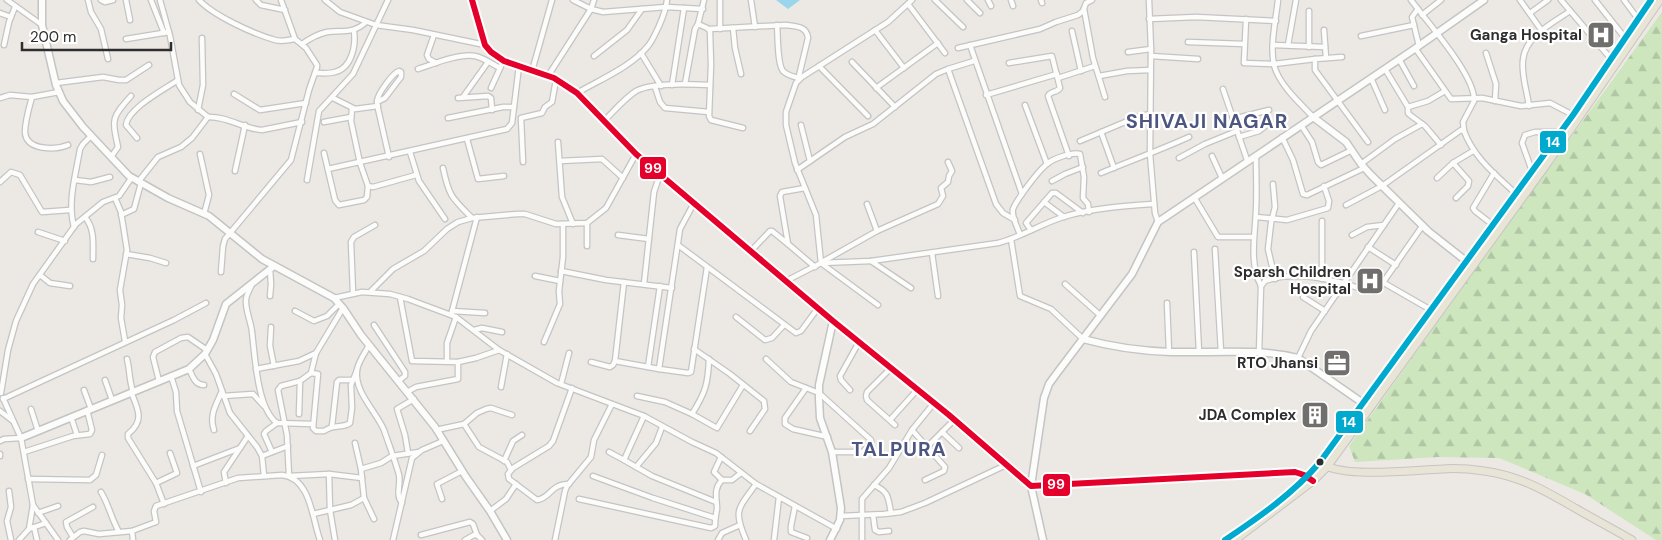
<svg xmlns="http://www.w3.org/2000/svg" width="1662" height="540" viewBox="0 0 1662 540" font-family="'DM Sans',sans-serif">
<style>
.forest{fill:url(#forest-firs)}
.water{fill:#99d6ec}
.lines{fill:none;stroke-linecap:round;stroke-linejoin:round}
.street-casing{stroke:#c5c4c5;stroke-width:7}
.secondary-casing{stroke:#c5c4c5;stroke-width:9}
.primary-casing{stroke:#c6c5c4;stroke-width:9}
.street{stroke:#fcfcfb;stroke-width:4.5}
.secondary{stroke:#fcfcfb;stroke-width:6}
.primary{stroke:#e8e4d6;stroke-width:7}
.bus-1-casing{stroke:#fff;stroke-width:10}
.bus-2-casing{stroke:#fff;stroke-width:10}
.bus-1{stroke:#e4002b;stroke-width:6}
.bus-2{stroke:#00a9ce;stroke-width:6}
.bus-dot{fill:#2e2e2e;stroke:#fff;stroke-width:2}
.labels{text-anchor:middle;stroke-width:4.5;stroke-linejoin:round;paint-order:stroke}
.poi-label{font-size:15px;font-weight:bold;fill:#2e2e2e;stroke:#fff;text-anchor:end}
.district-label{font-size:20px;font-weight:bold;letter-spacing:1px;fill:#4d5680;stroke:#fff}
.line-badge{stroke:#fff;stroke-width:2}
.badge-label{font-size:14px;text-anchor:middle;font-weight:bold;fill:#fff}
</style>
<defs>
<pattern id="forest-firs" width="22" height="20" patternUnits="userSpaceOnUse" patternTransform="scale(1.25)"><rect width="22" height="20" fill="#cee6be"/><path d="M5 1l3.5 6h-7zM16 11l3.5 6h-7z" fill="#b1c6a4"/></pattern>
</defs>
<rect width="100%" height="100%" fill="#ece8e4"/>
<polygon class="forest" points="1662,12 1662,540 1656,540 1585,494 1499,458 1438,457 1355,462 1349,446 1494,243"/>
<polygon class="water" points="776,0 800,0 788,9"/>
<g class="lines">
<defs>
<g id="street">
<polyline points="7,0 42,25"/>
<polyline points="88,0 91,12 101,29 108,59"/>
<polyline points="101,0 105,2 113,0"/>
<polyline points="126,0 130,20"/>
<polyline points="151,0 164,33"/>
<polyline points="160,0 170,36 179,85 190,102 208,117"/>
<path d="M199 0C214 16 254 34 275 40 282 42 288 40 295 39"/>
<polyline points="256,0 261,5 285,10"/>
<polyline points="325,0 340,12 376,25 413,30 485,45"/>
<polyline points="573,0 591,9 603,12 666,7 703,9"/>
<polyline points="704,0 698,24 707,28 710,31 711,65 709,116 711,120 743,128"/>
<polyline points="751,0 755,27"/>
<polyline points="935,0 963,27"/>
<polyline points="967,0 980,13"/>
<polyline points="988,0 991,6"/>
<polyline points="1011,0 1013,6"/>
<polyline points="1041,0 1042,3"/>
<polyline points="1149,0 1151,49 1150,154 1155,213 1158,222"/>
<path d="M1278 0C1276 20 1268 52 1276 71 1283 88 1300 103 1313 117"/>
<path d="M1411 0C1427 22 1476 76 1474 101L1463 122 1464 131"/>
<polyline points="1520,0 1542,31"/>
<polyline points="1561,0 1611,59"/>
<polyline points="1595,0 1625,38"/>
<polyline points="1624,0 1638,19"/>
<polyline points="908,4 945,53"/>
<polyline points="1084,9 1093,58 1105,97"/>
<polyline points="1418,9 1412,17 1419,46"/>
<polyline points="0,13 11,17"/>
<polyline points="1530,13 1548,0"/>
<polyline points="1422,15 1441,0"/>
<polyline points="1149,19 1196,17 1276,21"/>
<polyline points="1246,19 1244,63 1274,64 1315,59"/>
<path d="M777 25C778 35 777 67 784 72 788 75 794 77 799 78"/>
<polyline points="733,28 735,48 741,74"/>
<path d="M709 29 785 25C795 26 807 26 808 38L798 80"/>
<polyline points="720,29 720,0"/>
<polyline points="875,30 904,68"/>
<polyline points="1324,30 1326,58"/>
<polyline points="1072,31 1081,71"/>
<polyline points="434,35 427,55 429,59 436,63"/>
<polyline points="1361,36 1414,25"/>
<polyline points="126,39 169,32"/>
<polyline points="1188,42 1244,44"/>
<path d="M302 44C309 39 318 34 327 32 342 30 354 34 366 22"/>
<polyline points="4,45 9,22 15,7"/>
<polyline points="970,45 1022,194"/>
<polyline points="1273,45 1325,47"/>
<polyline points="1288,45 1296,0"/>
<polyline points="1309,47 1309,11"/>
<polyline points="958,48 1040,29 1056,22 1078,15 1083,11 1086,3 1092,0"/>
<polyline points="1415,48 1451,99 1482,98 1521,106 1550,103 1573,115"/>
<polyline points="1128,52 1151,49"/>
<polyline points="641,53 661,86"/>
<polyline points="1486,53 1496,84 1495,101"/>
<polyline points="594,56 627,30 642,9"/>
<polyline points="1151,56 1198,59"/>
<polyline points="1342,57 1315,59 1315,70 1368,142"/>
<polyline points="1399,59 1414,86"/>
<polyline points="852,62 895,107"/>
<path d="M1009 63 1052 56 1060 88C1057 93 1050 91 1048 96L1069 156"/>
<polyline points="819,66 868,116"/>
<path d="M418 69C433 64 460 53 475 56 484 58 492 64 500 68"/>
<polyline points="948,69 996,204 1003,213 1015,220"/>
<polyline points="1385,69 1408,107 1428,101 1445,91"/>
<polyline points="532,71 552,0"/>
<path d="M315 73C321 73 329 74 335 72 352 68 356 45 354 31"/>
<polyline points="548,76 591,9 594,0"/>
<polyline points="1099,76 1127,71 1150,70"/>
<polyline points="1058,78 1095,66"/>
<polyline points="1371,78 1385,110"/>
<polyline points="56,83 103,77 119,80 126,80 149,65"/>
<polyline points="685,84 695,29 698,24"/>
<polyline points="672,85 684,8"/>
<polyline points="655,87 660,102 665,108 709,112"/>
<polyline points="491,88 501,66"/>
<polyline points="876,88 938,43"/>
<polyline points="1223,89 1247,160"/>
<path d="M577 93C601 79 631 67 648 46 653 40 656 32 659 26 663 17 666 10 667 0"/>
<polyline points="234,94 260,110 306,103"/>
<polyline points="986,95 1057,74"/>
<path d="M32 97C29 108 25 121 25 132 26 151 56 150 68 145"/>
<polyline points="463,97 488,62"/>
<polyline points="0,98 10,95 32,97 59,92"/>
<polyline points="333,98 355,109 378,106"/>
<polyline points="458,98 488,96 491,98 492,110"/>
<path d="M377 102 385 98 401 77V72L399 71C393 73 378 93 377 101 377 105 378 109 379 113L389 157"/>
<polyline points="1025,105 1047,164"/>
<path d="M1529 106C1527 91 1521 74 1523 60 1525 36 1553 23 1570 11"/>
<polyline points="1408,107 1408,113 1410,115 1425,126 1441,145"/>
<polyline points="352,109 351,121 360,163 368,186 373,187 416,175"/>
<polyline points="198,110 203,85 202,38"/>
<polyline points="448,118 503,107 514,107"/>
<polyline points="1233,119 1269,110"/>
<path d="M605 120C614 111 625 98 636 91 652 82 692 84 710 85"/>
<polyline points="324,122 351,117"/>
<polyline points="801,125 810,161"/>
<polyline points="1301,125 1312,142 1318,162 1321,165 1352,150"/>
<polyline points="1101,132 1114,168"/>
<polyline points="1239,137 1259,131 1268,124"/>
<polyline points="1282,137 1293,160 1303,194 1307,195 1364,168"/>
<path d="M137 138 126 125C128 108 165 89 178 80"/>
<polyline points="467,139 478,179 504,176"/>
<polyline points="1080,141 1137,117 1150,114"/>
<polyline points="558,142 562,197 573,224"/>
<polyline points="410,152 419,181 445,219"/>
<polyline points="324,153 335,200 339,205 364,200 367,197 368,186"/>
<polyline points="200,154 209,195 204,214"/>
<polyline points="1212,156 1222,178"/>
<path d="M1256 156C1256 174 1257 192 1256 210 1255 236 1249 263 1261 286"/>
<path d="M111 157 118 147C112 119 111 118 131 96"/>
<polyline points="1179,158 1205,144 1237,131"/>
<polyline points="560,161 602,159 623,178"/>
<polyline points="523,162 521,118 542,113 545,107 552,102 556,80"/>
<polyline points="1453,163 1469,181 1468,186 1456,198"/>
<polyline points="1361,164 1395,139 1422,124"/>
<path d="M443 168C449 196 451 197 472 218"/>
<polyline points="328,169 507,129 512,123 519,66"/>
<polyline points="797,170 845,137 873,124 936,74 948,69 974,61"/>
<polyline points="235,171 245,125"/>
<polyline points="1532,171 1522,143 1525,135 1535,132 1561,132"/>
<path d="M1101 173C1130 161 1160 150 1189 137"/>
<polyline points="1437,178 1453,163 1473,151"/>
<polyline points="75,180 91,182 110,177"/>
<polyline points="307,180 319,111 353,74 388,0"/>
<polyline points="1052,181 1065,174 1083,167"/>
<polyline points="0,182 11,172 20,175 42,212 70,210"/>
<path d="M138 182 158 157 181 147 192 138 208 117C227 116 244 129 262 130L302 122"/>
<polyline points="1273,184 1275,207 1271,223 1268,249 1275,279"/>
<polyline points="805,188 782,192 780,196 788,244 815,267"/>
<polyline points="1194,197 1218,237 1253,237"/>
<polyline points="115,198 121,212 127,250 120,290 122,305 121,318 125,341"/>
<polyline points="1044,202 1064,217"/>
<polyline points="694,203 680,229 659,369 688,373 691,372 707,267"/>
<polyline points="867,204 877,231"/>
<path d="M1346 205 1382 186 1461 130 1464 131C1474 158 1495 174 1516 194"/>
<polyline points="121,215 134,209 141,183"/>
<path d="M85 217C95 229 93 244 93 259"/>
<polyline points="1256,217 1287,220 1328,208 1329,201 1324,186"/>
<polyline points="587,223 587,246"/>
<polyline points="1493,225 1475,211 1473,208 1494,173"/>
<path d="M74 227C67 202 76 174 80 149L83 144 91 136"/>
<polyline points="1031,230 1026,223 1052,193 1056,193 1083,213"/>
<polyline points="38,232 65,241"/>
<polyline points="618,235 649,239"/>
<path d="M1020 235C1018 228 1011 216 1013 209 1017 199 1038 171 1047 164 1054 158 1072 152 1080 154L1084 177 1083 198 1088 204 1089 212"/>
<polyline points="1352,235 1367,227 1384,225"/>
<polyline points="1011,239 1020,296 1051,309 1083,339"/>
<polyline points="678,245 796,333 801,331 818,308"/>
<polyline points="1368,247 1396,265"/>
<polyline points="1215,249 1221,352"/>
<polyline points="751,251 770,231 772,231 788,244"/>
<polyline points="1194,252 1199,352"/>
<polyline points="932,253 938,296"/>
<polyline points="126,254 150,258 166,263"/>
<polyline points="871,261 911,288"/>
<polyline points="822,262 877,231 938,204 943,196 941,188 948,182 949,176 952,171 948,162"/>
<polyline points="561,271 606,280 672,288"/>
<polyline points="221,272 223,246 225,239 291,160 309,90 317,67 317,65 306,48 295,39 281,0"/>
<polyline points="40,275 50,283 70,286"/>
<polyline points="535,276 560,281"/>
<polyline points="1322,279 1322,221"/>
<path d="M786 281 821 263 871 261 998 243C1021 237 1041 224 1063 217 1092 208 1124 206 1154 204"/>
<polyline points="624,282 615,361 659,369"/>
<polyline points="1384,283 1431,310"/>
<path d="M252 284C250 290 245 296 246 302 246 312 251 322 252 332 255 356 257 409 277 423L313 424"/>
<polyline points="644,284 654,192 660,174"/>
<polyline points="1065,284 1101,316"/>
<polyline points="370,292 393,269 424,251 447,229 458,222 472,218 517,214 525,214 556,224 587,223 606,208 636,154"/>
<polyline points="353,293 351,242 354,237 375,225"/>
<polyline points="270,296 271,284 270,269"/>
<polyline points="400,297 412,361 458,362 476,358 499,350"/>
<polyline points="1303,297 1325,311"/>
<polyline points="334,298 362,292 390,294 408,299 456,317 499,350 557,383 644,416 692,442 716,453 756,484 837,529"/>
<polyline points="1167,303 1169,352"/>
<polyline points="878,305 821,263 816,215 795,163 786,125 786,112 796,83 802,77 888,22 912,0"/>
<polyline points="295,311 314,321 327,316 339,304"/>
<polyline points="452,311 485,313"/>
<polyline points="451,315 477,217"/>
<polyline points="736,317 765,340 772,338 784,325"/>
<polyline points="374,325 405,372 405,376 398,381"/>
<polyline points="271,327 270,346 274,366"/>
<polyline points="474,330 482,328 502,332"/>
<polyline points="544,342 560,304 559,291 563,257 563,225"/>
<path d="M369 345C365 353 358 362 357 370 354 392 376 411 384 430 389 445 395 460 399 475 401 485 395 495 402 503"/>
<polyline points="694,349 730,374 764,401 765,409 750,431"/>
<path d="M1259 353 1261 286 1265 281C1290 272 1318 277 1343 283 1353 285 1366 293 1377 291L1423 225"/>
<polyline points="205,354 216,374 230,413 257,447 262,456 264,476"/>
<polyline points="1298,358 1311,331 1399,203"/>
<path d="M127 359C130 371 129 380 133 392"/>
<path d="M709 359C708 385 705 393 692 414L717 428 743 385"/>
<polyline points="766,359 791,382 819,393 871,440 871,442 863,452 832,452"/>
<polyline points="447,361 447,343 456,317"/>
<polyline points="591,362 610,367 613,365 615,361"/>
<polyline points="648,367 660,286"/>
<polyline points="891,368 867,392 866,396 867,400 895,425"/>
<path d="M189 369C193 377 195 385 204 385"/>
<polyline points="256,369 299,361 316,353"/>
<path d="M357 370 351 385 352 408 350 423C343 429 335 423 324 431H316L313 428 318 374 311 373 300 381 281 386 278 390 287 435 289 476 329 474 362 478"/>
<polyline points="311,373 316,353 343,308"/>
<polyline points="171,376 176,392 177,411 201,492"/>
<polyline points="105,380 112,400"/>
<polyline points="159,381 153,357 155,352 181,338 188,337 207,350"/>
<polyline points="561,384 569,353"/>
<polyline points="501,387 507,354"/>
<polyline points="806,388 785,418 785,424 793,429 828,437"/>
<polyline points="84,390 91,409"/>
<polyline points="850,390 841,380 840,376 859,342"/>
<path d="M131 392C138 409 145 421 128 434V438L156 483 164 504"/>
<polyline points="407,392 416,387 458,379 458,362"/>
<polyline points="1,393 8,350 16,321 33,284 76,224 103,202 119,196 132,177"/>
<polyline points="223,396 253,394 264,406"/>
<polyline points="637,396 665,402 692,414"/>
<polyline points="3,398 21,438 33,505 29,529 19,540"/>
<polyline points="3,399 174,320 206,303"/>
<polyline points="31,409 38,431"/>
<polyline points="0,411 13,421"/>
<polyline points="299,414 300,381"/>
<polyline points="71,417 77,435"/>
<polyline points="890,420 917,390"/>
<polyline points="464,424 479,447 507,462 511,470"/>
<polyline points="332,426 337,382 339,380 352,380"/>
<path d="M214 430C209 415 216 405 222 391"/>
<polyline points="436,430 464,424 477,413 486,409 491,408 512,415"/>
<polyline points="912,430 945,467 944,471 925,480"/>
<polyline points="942,432 959,448"/>
<polyline points="0,441 4,439 21,438"/>
<polyline points="355,443 361,469"/>
<polyline points="927,447 954,420"/>
<polyline points="24,452 73,436 90,434 92,430 87,410"/>
<polyline points="272,452 264,434 266,431 277,423"/>
<polyline points="609,452 624,460 644,416"/>
<polyline points="408,453 405,435 397,409 414,399"/>
<polyline points="0,454 0,456"/>
<polyline points="262,456 288,446"/>
<polyline points="721,457 714,472 722,480"/>
<polyline points="624,460 652,476 716,502"/>
<polyline points="504,461 513,441 522,435"/>
<polyline points="193,466 240,448"/>
<polyline points="636,467 656,443 662,427"/>
<polyline points="329,474 330,510 335,540"/>
<polyline points="593,476 653,498 715,518"/>
<polyline points="28,479 90,480 96,475 102,455"/>
<polyline points="156,483 177,473 170,453"/>
<polyline points="226,483 224,472 248,436"/>
<path d="M569 484C550 484 551 498 537 500L509 479 508 474 513 468 549 446 553 441 572 388"/>
<path d="M874 485C889 492 888 497 891 513"/>
<polyline points="9,491 11,507 7,521 11,540"/>
<path d="M101 492C109 505 111 518 119 532"/>
<polyline points="364,498 374,519"/>
<polyline points="442,499 437,484 462,471"/>
<path d="M579 499 711 528 715 526C715 520 716 514 717 509 717 498 713 489 722 480H732L741 473"/>
<polyline points="33,505 58,540"/>
<polyline points="795,506 791,526 791,532 807,538"/>
<polyline points="490,511 506,499 516,484"/>
<polyline points="38,513 58,506"/>
<polyline points="313,514 351,505 364,498 361,469 381,463 392,456 419,452"/>
<polyline points="873,515 875,530 879,532 889,531"/>
<polyline points="841,516 884,514 901,512 925,503 1006,465"/>
<polyline points="34,527 37,540"/>
<polyline points="29,529 46,523"/>
<polyline points="421,535 470,522 473,524 477,535"/>
<polyline points="73,537 67,527 66,522 93,507"/>
<polyline points="70,540 80,532 84,531 99,534 132,531"/>
<path d="M133 540 132 531 156 522 154 511 156 506 238 478 282 475C311 478 312 519 320 540"/>
<polyline points="393,540 412,458 422,450 443,441"/>
<polyline points="465,540 474,535 477,535 482,540"/>
<polyline points="555,540 565,491 567,486 591,457 594,440 612,404"/>
<polyline points="718,540 722,533 740,525"/>
<path d="M746 540C733 510 738 509 756 484"/>
<polyline points="774,540 779,497"/>
<polyline points="862,540 862,499 889,468 912,430 934,403"/>
</g>
<g id="secondary">
<polyline points="42,0 42,25 56,85 63,101 83,127 129,176 168,198 209,216 262,259 334,298 343,308 361,335 435,427 466,477 490,511 507,540"/>
<polyline points="472,0 485,45 491,52 504,61 554,78 577,93 636,154 833,321 949,415 1031,486 1295,472 1310,478"/>
<polyline points="1313,117 1346,142 1361,164 1371,175 1428,231 1466,261"/>
<path d="M1083 339C1112 347 1141 351 1171 352 1213 353 1257 348 1298 358L1370 408"/>
<polyline points="21,438 189,369 205,354 213,340 226,304 274,266"/>
<polyline points="830,540 840,520 841,508 832,452 820,418 819,399 819,385 833,321"/>
<polyline points="1043,540 1031,486 1044,398 1049,384 1057,373 1132,274 1158,222 1413,50 1484,0"/>
</g>
<g id="primary">
<path d="M1324 465C1349 478 1413 470 1442 469 1456 468 1470 469 1484 471 1520 476 1544 490 1575 508 1594 519 1613 529 1632 540"/>
<path d="M1225 540C1258 518 1294 493 1320 462L1573 115 1651 0"/>
<polyline points="1235,540 1313,481 1327,467 1544,168 1660,0"/>
</g>
</defs>
<use href="#street" class="street-casing"/>
<use href="#secondary" class="secondary-casing"/>
<use href="#primary" class="primary-casing"/>
<use href="#street" class="street"/>
<use href="#secondary" class="secondary"/>
<use href="#primary" class="primary"/>
<defs>
<polyline id="bus-1" points="472,0 485,45 491,52 504,61 554,78 577,93 636,154 833,321 949,415 1031,486 1295,472 1304,475 1313,481"/>
<path id="bus-2" d="M1225 540C1258 518 1294 493 1320 462L1573 115 1651 0"/>
</defs>
<use href="#bus-1" class="bus-1-casing"/>
<use href="#bus-2" class="bus-2-casing"/>
<use href="#bus-1" class="bus-1"/>
<use href="#bus-2" class="bus-2"/>
</g>
<defs>
<symbol id="hospital-square" viewBox="-11 -11 22 22"><rect x="-9" y="-9" width="18" height="18" rx="4" fill="#706f6e" stroke="#fff"/><path d="M-5-5h3v3.5h4V-5h3V5h-3V1.5h-4V5h-3Z" fill="#fff"/></symbol>
<symbol id="office-square" viewBox="-11 -11 22 22"><rect x="-9" y="-9" width="18" height="18" rx="4" fill="#706f6e" stroke="#fff"/><path d="M-6-3h4V-5.5h4V-3h4V5H-6ZM-1-4.5V-3h2v-1.5ZM-6 0V1H6V0Z" fill="#fff"/></symbol>
<symbol id="building-square" viewBox="-11 -11 22 22"><rect x="-9" y="-9" width="18" height="18" rx="4" fill="#706f6e" stroke="#fff"/><path d="M-4-6H4V6H1V3H-1V6H-4ZM-2.5-4.3h1.7v1.8h-1.7ZM.8-4.3h1.7v1.8H.8ZM-2.5-1h1.7V.8h-1.7ZM.8-1h1.7V.8H.8Z" fill="#fff"/></symbol>
</defs>
<g fill-rule="evenodd">
<use href="#hospital-square" x="1585" y="19" width="32" height="32"/>
<use href="#hospital-square" x="1354" y="265" width="32" height="32"/>
<use href="#office-square" x="1321" y="347" width="32" height="32"/>
<use href="#building-square" x="1299" y="399" width="32" height="32"/>
</g>
<circle class="bus-dot" cx="1320" cy="462" r="4.5"/>
<g class="labels">
<g class="poi-label">
<text x="1582" y="40">Ganga Hospital</text>
<text x="1351" y="277">Sparsh Children<tspan x="1351" dy="17">Hospital</tspan></text>
<text x="1318" y="368">RTO Jhansi</text>
<text x="1296" y="420">JDA Complex</text>
</g>
<g class="district-label">
<text x="1207" y="128">SHIVAJI NAGAR</text>
<text x="899" y="456">TALPURA</text>
</g>
</g>
<g class="line-badge">
<rect x="1539" y="130" width="28" height="24" rx="5" fill="#00a9ce"/>
<rect x="639" y="156" width="28" height="24" rx="5" fill="#e4002b"/>
<rect x="1335" y="410" width="29" height="24" rx="5" fill="#00a9ce"/>
<rect x="1042" y="473" width="29" height="24" rx="5" fill="#e4002b"/>
</g>
<g class="badge-label">
<text x="1553" y="147">14</text>
<text x="653" y="173">99</text>
<text x="1349" y="427">14</text>
<text x="1056" y="489">99</text>
</g>
<path d="M22 42v8h149v-8" fill="none" stroke="#2e2e2e" stroke-width="2.5"/>
<text x="30" y="42" font-size="15" fill="#2e2e2e" stroke="#ffffff" stroke-width="4" paint-order="stroke">200 m</text>
</svg>
